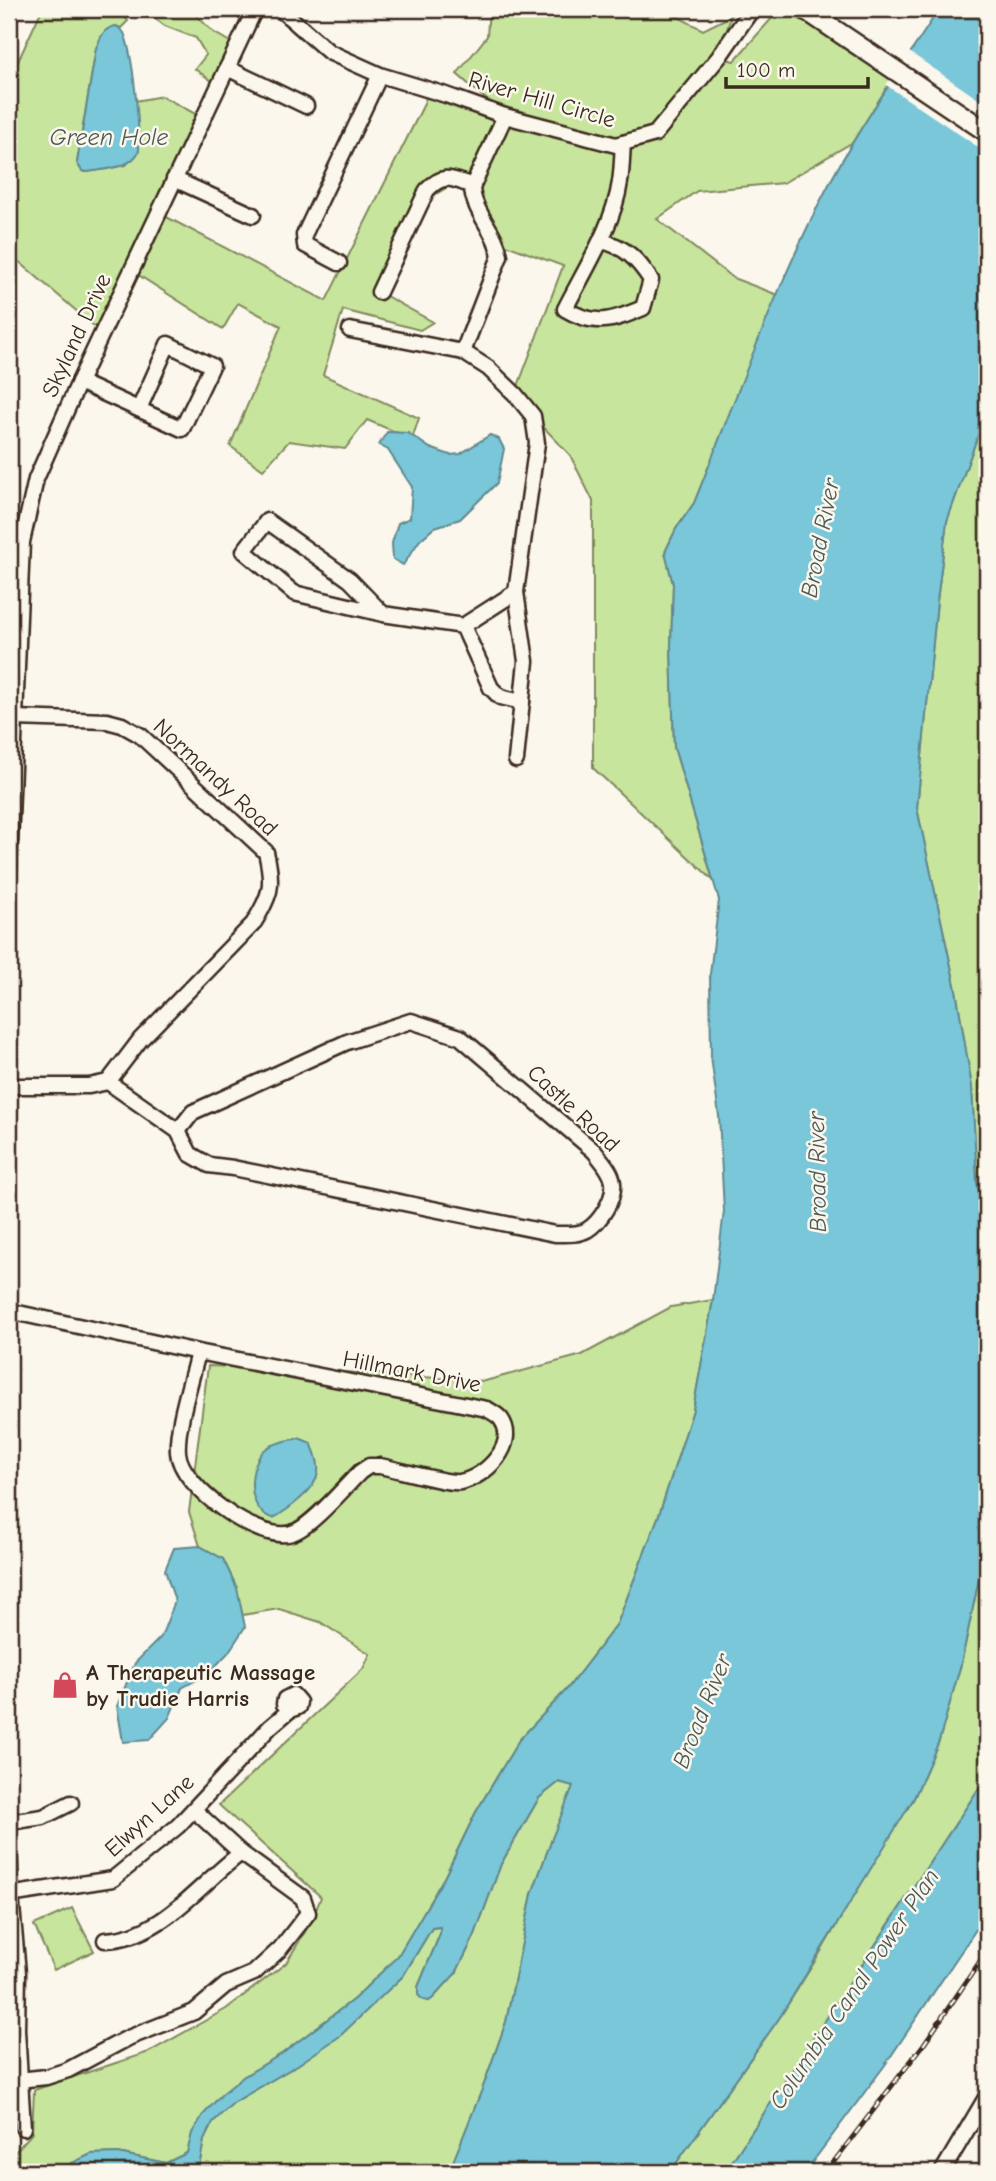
<svg xmlns="http://www.w3.org/2000/svg" width="996" height="2181" viewBox="0 0 996 2181" font-family="'Comic Neue',sans-serif">
<style>
.green{fill:#c7e59d;stroke:#81885e;stroke-width:2}
.water{fill:#7ac7d9;stroke:#61888e;stroke-width:2}
.pier{fill:#fbf7ec}
.lines{fill:none;stroke-linecap:round;stroke-linejoin:round}
.minor-casing{stroke:#3b2a1e;stroke-width:19}
.major-casing{stroke:#3b2a1e;stroke-width:23}
.minor{stroke:#fbf7ec;stroke-width:14}
.major{stroke:#fbf7ec;stroke-width:18}
.rail-casing{stroke:#3b2a1e;stroke-width:5}
.rail{stroke:#fbf7ec;stroke-width:2.5;stroke-dasharray:8;stroke-linecap:butt}
.labels{text-anchor:middle;stroke-width:5;stroke-linejoin:round;paint-order:stroke}
.street-label{font-size:23px;fill:#3b2a1e;stroke:#fbf7ec}
.poi-label{font-size:23px;font-weight:bold;fill:#3b2a1e;stroke:#fbf7ec;text-anchor:start}
.water-label{font-size:24px;font-style:italic;fill:#4e5956;stroke:#fbf7ec}
</style>
<rect width="100%" height="100%" fill="#fbf7ec"/>
<filter id="ink" filterUnits="userSpaceOnUse"><feTurbulence type="fractalNoise" baseFrequency=".0143" numOctaves="2"/><feDisplacementMap in="SourceGraphic" scale="14" xChannelSelector="R" yChannelSelector="G"/><feConvolveMatrix kernelMatrix="1 2 1 2 8 2 1 2 1" color-interpolation-filters="sRGB"/></filter>
<g filter="url(#ink)">
<g class="green">
<polygon points="42,9 118,9 128,21 121,28 116,26 96,48 77,162 82,171 87,172 126,165 139,151 135,101 162,96 203,118 159,213 326,301 422,108 429,90 503,114 457,74 487,36 489,9 630,9 641,15 645,9 663,9 703,30 731,16 719,57 734,61 780,9 804,9 897,71 853,142 783,183 697,191 657,219 733,278 778,295 694,503 676,529 665,552 673,584 671,646 674,747 713,880 593,768 593,501 570,455 533,416 515,394 563,266 498,242 458,181 421,203 379,292 433,322 420,330 343,310 323,375 419,418 412,439 367,420 345,449 289,441 263,470 230,446 281,326 238,303 223,329 132,271 102,333 9,253 9,81"/>
<polygon points="142,9 190,9 213,32 237,46 219,86 195,69 206,55 196,38 165,26"/>
<polygon points="987,410 987,1229 977,1183 972,1087 956,990 917,808 937,601 947,521"/>
<polygon points="713,1300 693,1410 659,1515 617,1624 567,1689 519,1740 476,1812 445,1876 398,1956 354,1999 283,2053 243,2077 193,2133 187,2153 166,2163 118,2153 92,2154 53,2172 9,2172 9,2159 32,2133 34,2090 149,2052 226,2009 286,1963 312,1920 321,1897 219,1805 363,1669 370,1654 320,1622 279,1609 242,1615 237,1588 223,1559 200,1546 189,1512 208,1366 312,1370 485,1381 582,1355 671,1307"/>
<polygon points="987,1309 987,1776 725,2172 670,2172 780,2017 817,1958 885,1843 914,1798 939,1741 961,1664 980,1574 981,1367"/>
<polygon points="559,1782 574,1786 551,1841 532,1894 506,2022 483,2087 449,2172 198,2172 204,2140 212,2122 233,2103 299,2064 382,1995 403,1976 432,1928 440,1927 440,1934 418,1987 429,2001 433,1998 456,1973 474,1937 501,1864 539,1798"/>
<polygon points="72,1908 94,1951 54,1970 34,1925"/>
</g>
<g class="water">
<path d="M939 9H987V410L947 521 937 601 917 808 956 990 972 1087 977 1183 987 1229V1309L981 1367 980 1574 961 1664 939 1741 914 1798 780 2017 670 2172H449L483 2087 506 2022 532 1894 551 1841 573 1786 559 1782 539 1798 501 1864 474 1937 456 1973 433 1998 429 2001 423 2000 418 1995V1987L440 1934V1927L432 1928 403 1976 340 2036 299 2064 233 2103 213 2122 204 2140 198 2172H54L91 2154 118 2153 166 2163 187 2153 192 2133 203 2115 222 2094 243 2077 283 2053 354 1999 398 1956 445 1876 476 1812 519 1740 567 1689 617 1624 659 1515 693 1410 713 1300 724 1211 719 1116 711 1057 710 974 719 900 674 747 671 646 673 584 665 552 676 529 694 503C736 399 773 293 824 194 857 129 900 70 939 9Z"/>
<path d="M116 26C121 29 121 28 124 33 134 57 139 125 139 151 131 169 105 169 87 172L82 171 77 163 96 48C101 37 103 28 116 26Z"/>
<polygon points="387,432 408,433 430,448 450,455 460,454 490,435 499,439 504,449 497,483 460,519 435,527 420,540 403,565 393,559 392,543 398,523 410,518 412,487 388,450 379,445"/>
<path d="M299 1438 311 1443C322 1467 322 1480 301 1498 292 1506 284 1513 273 1518 245 1512 247 1462 267 1448 276 1442 289 1440 299 1438Z"/>
<polygon points="200,1546 223,1559 237,1588 245,1627 228,1653 209,1673 182,1688 169,1718 149,1740 123,1742 117,1706 135,1663 161,1637 175,1601 165,1570 174,1548"/>
<polygon points="987,1776 987,1913 885,2065 805,2172 725,2172"/>
</g>
<polygon class="pier" points="908,51 987,105 987,153 886,85"/>
<g class="lines">
<defs>
<g id="minor">
<polyline points="280,9 329,52 380,75 446,95 505,116 616,145 655,134 719,57 752,9"/>
<polyline points="227,68 306,106"/>
<polyline points="174,179 253,215"/>
<path d="M601 241C625 246 638 260 651 280L643 308C612 321 595 327 565 309 584 271 614 225 620 182 622 170 622 156 623 143"/>
<polyline points="339,263 305,245 304,235 380,75"/>
<path d="M379 292 427 190C444 172 452 179 473 186"/>
<polyline points="350,330 463,352 488,368 515,394 533,416 537,443 516,592 526,661 516,760"/>
<path d="M463 352 500 256C496 230 473 213 472 187L505 116"/>
<polyline points="79,382 182,429 212,366 168,344 139,409"/>
<polyline points="383,614 294,593 244,551 267,521 350,580 383,614 463,626 516,592"/>
<polyline points="463,626 491,688 500,697 522,702"/>
<path d="M15 718 107 721 122 725 140 735 266 852C274 886 271 895 253 924L140 1040 108 1082"/>
<polyline points="9,869 22,542 36,479 79,382 255,9"/>
<path d="M9 1086H89L108 1082 178 1131 190 1154 209 1165 233 1168 555 1234C566 1234 578 1235 587 1230 600 1222 615 1199 613 1183 612 1171 601 1160 594 1151L460 1037 411 1021 347 1042 193 1112 178 1131"/>
<polyline points="9,1311 198,1352"/>
<path d="M198 1352 487 1409C492 1412 498 1415 501 1419 519 1444 485 1478 460 1482 448 1484 396 1469 380 1466H369L360 1472C345 1487 311 1527 292 1533 259 1543 180 1487 178 1452 176 1426 192 1379 198 1352Z"/>
<polyline points="194,1810 241,1853"/>
<polyline points="9,1822 43,1817 71,1803"/>
<polyline points="9,1844 11,1895 18,1973 17,2030 23,2128"/>
<polyline points="9,1895 113,1879 178,1826 270,1727 290,1710 298,1707 299,1702 293,1695 285,1699 284,1704 290,1710"/>
<path d="M19 2080 46 2077 68 2070 128 2038 194 2012 226 1985 254 1973 280 1949 308 1913 303 1898 241 1853C198 1885 162 1938 105 1940"/>
<polyline points="942,2172 987,2096"/>
</g>
<polyline id="major" points="804,9 987,132"/>
</defs>
<use href="#minor" class="minor-casing"/>
<use href="#major" class="major-casing"/>
<use href="#minor" class="minor"/>
<use href="#major" class="major"/>
<defs>
<polyline id="rail" points="826,2172 924,2044 987,1951"/>
</defs>
<use href="#rail" class="rail-casing"/>
<use href="#rail" class="rail"/>
</g>
</g>
<defs>
<symbol id="shop-bare" viewBox="-9 -9 18 18"><path d="M-5-2.5h2.3a2.7 3.5 0 0 1 5.4 0H5L5.5 6h-11ZM-1.5-2.5h3a1.5 2.3 0 0 0-3 0Z" fill="#d1495b" stroke="#fbf7ec" stroke-width="2.5" paint-order="stroke"/></symbol>
</defs>
<g fill-rule="evenodd">
<use href="#shop-bare" x="46" y="1666" width="38" height="38"/>
</g>
<g class="labels">
<g class="street-label">
<text transform="translate(542 99) rotate(16)" y="8">River Hill Circle</text>
<text transform="translate(76 335) rotate(-65)" y="8">Skyland Drive</text>
<text transform="translate(216 777) rotate(43)" y="8">Normandy Road</text>
<text transform="translate(574 1108) rotate(43)" y="8">Castle Road</text>
<text transform="translate(412 1371) rotate(11)" y="8">Hillmark Drive</text>
<text transform="translate(149 1815) rotate(-42)" y="8">Elwyn Lane</text>
</g>
<g class="poi-label">
<text x="86" y="1680">A Therapeutic Massage<tspan x="86" dy="26">by Trudie Harris</tspan></text>
</g>
<g class="water-label">
<text x="109" y="145">Green Hole</text>
<text transform="translate(820 538) rotate(-79)" y="8">Broad River</text>
<text transform="translate(817 1172) rotate(-91)" y="8">Broad River</text>
<text transform="translate(702 1711) rotate(-68)" y="8">Broad River</text>
<text transform="translate(854 1989) rotate(-56)" y="8">Columbia Canal Power Plan</text>
</g>
</g>
<rect width="996" height="2181" fill="none" stroke="#fbf7ec" stroke-width="35"/>
<rect x="18" y="18" width="961" height="2146" fill="none" stroke="#3b2a1e" stroke-width="2.5" filter="url(#ink)"/>
<path d="M726 77v10h142v-10" fill="none" stroke="#3b2a1e" stroke-width="3.5"/>
<text x="737" y="77" font-size="21" fill="#3b2a1e" stroke="#fbf7ec" stroke-width="5" paint-order="stroke">100 m</text>
</svg>
